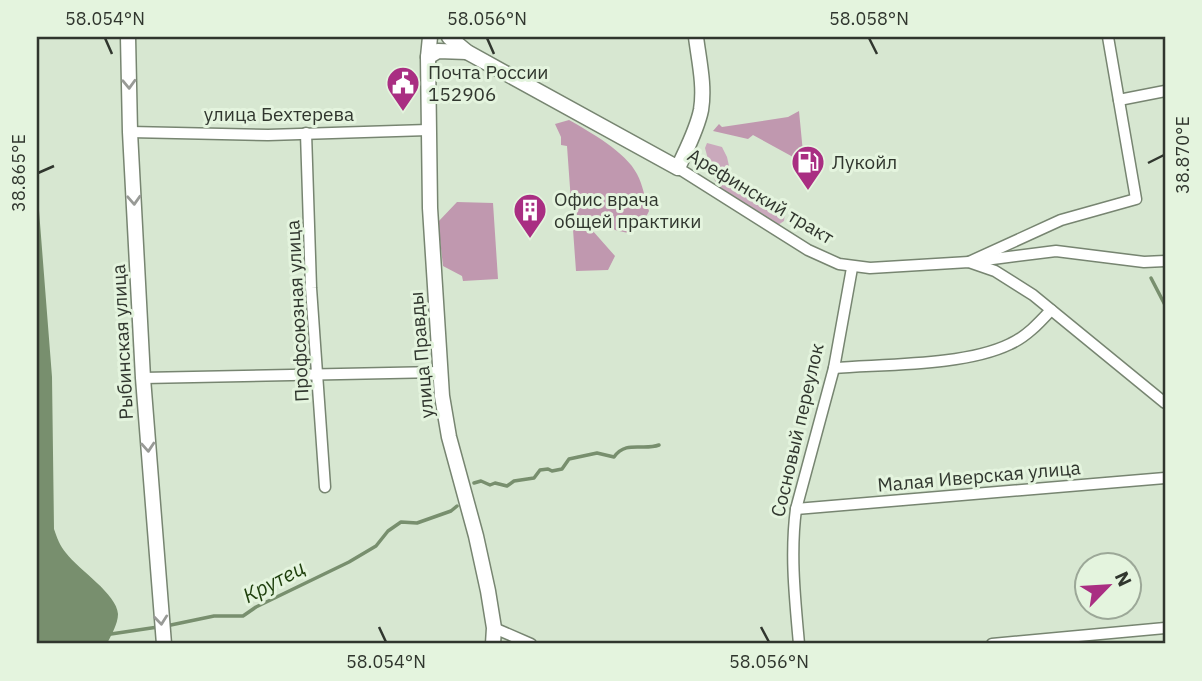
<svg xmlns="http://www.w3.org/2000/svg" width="1202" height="681" viewBox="0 0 1202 681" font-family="'IBM Plex Sans',sans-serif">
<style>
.green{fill:#caa9bc}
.forest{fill:#c098af}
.water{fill:#788f6e}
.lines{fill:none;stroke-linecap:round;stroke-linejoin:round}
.stream{stroke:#788f6e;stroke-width:3.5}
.street-casing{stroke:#778571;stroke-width:13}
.secondary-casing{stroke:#778571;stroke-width:17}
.street{stroke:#fff;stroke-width:10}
.secondary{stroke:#fff;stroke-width:14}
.oneway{stroke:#989a96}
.ticks{fill:none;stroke:#30362e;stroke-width:2.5}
.labels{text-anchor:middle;stroke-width:6;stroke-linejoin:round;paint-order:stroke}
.poi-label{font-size:19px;fill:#30362e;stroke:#e4f4de;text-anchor:start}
.street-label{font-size:19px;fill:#30362e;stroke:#e4f4de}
.water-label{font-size:21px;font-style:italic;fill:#1d3e0b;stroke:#e4f4de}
.neatline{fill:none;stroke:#30362e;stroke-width:2.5}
.ticks-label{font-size:18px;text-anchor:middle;fill:#30362e}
</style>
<rect width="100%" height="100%" fill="#d7e7d1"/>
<polygon class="green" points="707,143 722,147 727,157 731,175 782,208 785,212 784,221 778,225 722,191 715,181 710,167 705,148"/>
<g class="forest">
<polygon points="799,111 804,163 753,135 748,139 713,131 719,124 722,127 788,117"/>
<path d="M569 120C590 132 626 152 637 174 643 185 645 199 649 211L644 221 628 233 615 230 602 217 594 221 592 230 615 256 608 270 576 271 567 146 561 145V137L555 124Z"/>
<polygon points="457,202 493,203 498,279 463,281 462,276 443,266 438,222"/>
</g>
<path class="water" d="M37 185 52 377 54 529C57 538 60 546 66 553 79 570 117 594 118 614 118 624 111 635 107 644H37Z"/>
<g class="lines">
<g class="stream">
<polyline points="1151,278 1165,305"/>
<path d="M474 483 481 481 490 485 495 483 507 486 514 481 534 478 540 470 548 469 552 471 562 469 569 459 597 453 614 457C626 440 643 451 659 445"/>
<polyline points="166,626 214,616 243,616 256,607 349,562 376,546 388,531 401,522 417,523 451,511 457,506"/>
<polyline points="111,634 158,627"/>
</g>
<defs>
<g id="street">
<polyline points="1119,100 1165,91"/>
<polyline points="130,132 268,135 428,130"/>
<polyline points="306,133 311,288 325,487"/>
<polyline points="678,168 808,250 839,264 870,268 969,262 995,271 1033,295 1165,403"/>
<polyline points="985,260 1056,251 1144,262 1165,261"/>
<polyline points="969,262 1061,220 1136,199 1108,37"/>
<path d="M834 368C884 364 965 366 1010 344 1026 337 1039 323 1051 310"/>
<polyline points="143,378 439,372"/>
<polyline points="796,509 1165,478"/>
<polyline points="494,628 531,644"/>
<path d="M799 644C795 599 790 554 796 509L834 368 852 268"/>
<polyline points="992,644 1165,628"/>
</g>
<g id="secondary">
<polyline points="128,37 130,132 143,378 164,644"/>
<polyline points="430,37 428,57 430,208 442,396 449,437 476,536 488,591 494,628 493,644"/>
<path d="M449 37 467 52 678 168C686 150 697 130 701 110 705 86 699 61 696 37"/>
<polyline points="428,57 438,51 467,52"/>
</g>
</defs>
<use href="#street" class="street-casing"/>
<use href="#secondary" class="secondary-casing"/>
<use href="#street" class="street"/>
<use href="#secondary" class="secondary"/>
</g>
<defs><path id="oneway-chevron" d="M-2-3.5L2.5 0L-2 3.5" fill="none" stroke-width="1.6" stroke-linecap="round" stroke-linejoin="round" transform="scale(1.75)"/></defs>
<g class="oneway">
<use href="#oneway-chevron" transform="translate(129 84) rotate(88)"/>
<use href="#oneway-chevron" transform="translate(134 200) rotate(87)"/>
<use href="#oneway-chevron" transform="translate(148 447) rotate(86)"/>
<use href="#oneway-chevron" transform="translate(161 620) rotate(84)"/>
</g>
<path class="ticks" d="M105 38 112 54M487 38 494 54M869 38 877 54M1148 163 1164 155M38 173 54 166M379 627 386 642M761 627 769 642"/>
<defs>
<symbol id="civic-pin" viewBox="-11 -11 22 30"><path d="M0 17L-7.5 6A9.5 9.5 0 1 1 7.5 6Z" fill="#a92e82" stroke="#e4f4de"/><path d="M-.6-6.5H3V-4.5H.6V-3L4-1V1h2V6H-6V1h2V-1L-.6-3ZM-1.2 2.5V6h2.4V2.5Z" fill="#fff"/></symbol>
<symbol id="fuel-pin" viewBox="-11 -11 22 30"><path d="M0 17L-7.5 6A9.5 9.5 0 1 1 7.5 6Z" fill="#a92e82" stroke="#e4f4de"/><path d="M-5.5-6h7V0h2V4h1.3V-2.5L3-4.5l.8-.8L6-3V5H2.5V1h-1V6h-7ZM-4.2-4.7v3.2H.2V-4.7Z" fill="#fff"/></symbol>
<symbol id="building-pin" viewBox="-11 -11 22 30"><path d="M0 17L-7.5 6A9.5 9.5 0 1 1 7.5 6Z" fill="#a92e82" stroke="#e4f4de"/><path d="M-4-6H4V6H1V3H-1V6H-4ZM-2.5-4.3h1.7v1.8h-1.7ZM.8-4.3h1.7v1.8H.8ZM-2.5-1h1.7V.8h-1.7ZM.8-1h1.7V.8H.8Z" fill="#fff"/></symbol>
</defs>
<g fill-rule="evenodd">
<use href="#civic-pin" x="384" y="64" width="38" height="52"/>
<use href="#fuel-pin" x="789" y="143" width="38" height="52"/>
<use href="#building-pin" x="511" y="191" width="38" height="52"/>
</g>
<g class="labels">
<g class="poi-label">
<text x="428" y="79">Почта России<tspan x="428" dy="22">152906</tspan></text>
<text x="832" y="169">Лукойл</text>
<text x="554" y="206">Офис врача<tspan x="554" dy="22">общей практики</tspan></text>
</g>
<g class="street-label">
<text x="279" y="121">улица Бехтерева</text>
<text transform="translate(761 196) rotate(31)" y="7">Арефинский тракт</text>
<text transform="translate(297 311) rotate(-93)" y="7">Профсоюзная улица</text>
<text transform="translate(122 342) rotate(-93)" y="7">Рыбинская улица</text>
<text transform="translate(421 355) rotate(-95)" y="7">улица Правды</text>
<text transform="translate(797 430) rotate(-77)" y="7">Сосновый переулок</text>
<text transform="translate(979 476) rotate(-5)" y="7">Малая Иверская улица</text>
</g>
<g class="water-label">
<text transform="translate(274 582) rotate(-28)" y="7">Крутец</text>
</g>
</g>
<rect width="1202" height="681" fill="none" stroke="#e4f4de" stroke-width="77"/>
<g transform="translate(1108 586) rotate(65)"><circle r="33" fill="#e4f4de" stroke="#9ca898" stroke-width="2"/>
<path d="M0-5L12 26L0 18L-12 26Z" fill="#a92e82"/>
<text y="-10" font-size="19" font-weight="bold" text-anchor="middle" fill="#30362e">N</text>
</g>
<rect x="38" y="38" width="1126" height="604" class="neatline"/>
<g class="ticks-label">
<text x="105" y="25">58.054°N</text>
<text x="487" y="25">58.056°N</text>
<text x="869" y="25">58.058°N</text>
<text transform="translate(1183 155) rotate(-90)" y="6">38.870°E</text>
<text transform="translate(19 173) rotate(-90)" y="6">38.865°E</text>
<text x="386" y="668">58.054°N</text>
<text x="769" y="668">58.056°N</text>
</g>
</svg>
